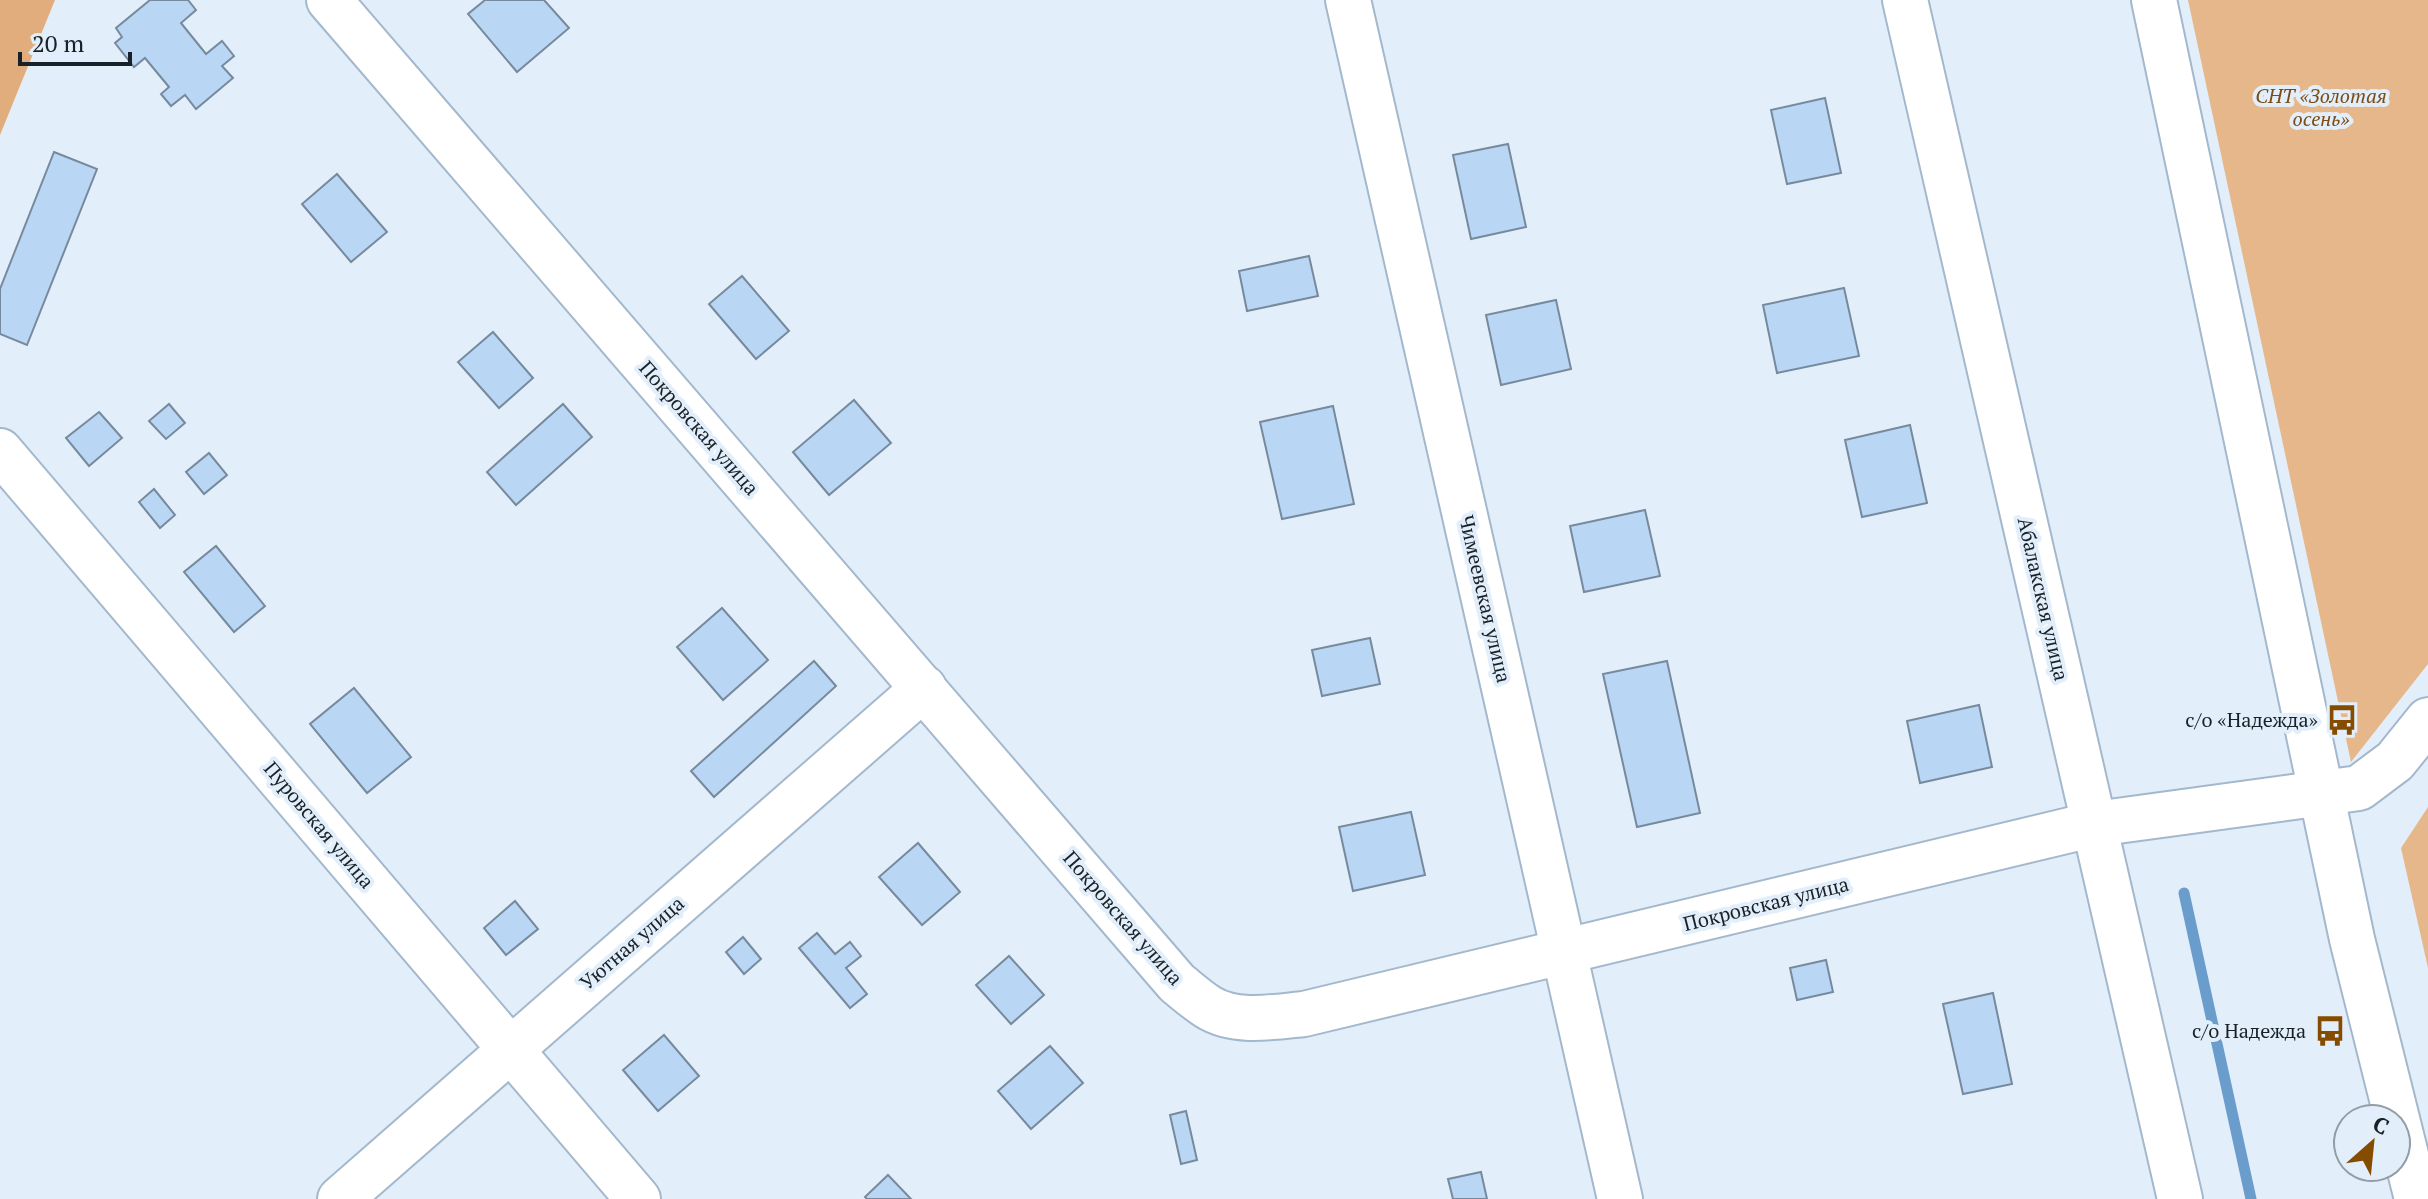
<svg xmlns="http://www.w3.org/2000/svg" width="2428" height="1199" viewBox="0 0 2428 1199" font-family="'PT Serif',serif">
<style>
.green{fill:#e7b78c}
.forest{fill:#e1ad7d}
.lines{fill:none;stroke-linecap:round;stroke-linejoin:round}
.stream{stroke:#6b9dcc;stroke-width:11}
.building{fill:#b9d7f5;stroke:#778a9d;stroke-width:2}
.minor-casing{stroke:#a4b8cc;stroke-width:48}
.minor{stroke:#fff;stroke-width:44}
.labels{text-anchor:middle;stroke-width:8;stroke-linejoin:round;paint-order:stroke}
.park-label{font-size:20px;font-style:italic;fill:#7c4b13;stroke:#e2effb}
.street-label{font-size:20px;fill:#192128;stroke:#e2effb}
.poi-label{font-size:20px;fill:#192128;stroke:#e2effb;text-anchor:end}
</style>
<rect width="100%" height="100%" fill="#e2effb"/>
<g class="green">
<polygon points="2188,0 2428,0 2428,664 2351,762"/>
<polygon points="2428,807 2428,968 2401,848"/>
</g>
<polygon class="forest" points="0,0 55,0 0,135"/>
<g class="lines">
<polyline class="stream" points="2184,893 2251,1199"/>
</g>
<g class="building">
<polygon points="150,0 188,0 196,10 181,23 206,54 222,41 234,56 222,66 233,78 196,109 185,95 171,106 161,94 169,87 145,58 134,67 115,43 122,37 116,28"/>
<polygon points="485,0 544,0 569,28 517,72 468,14"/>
<polygon points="1825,98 1841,173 1787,184 1771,110"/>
<polygon points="1508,144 1526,227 1471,239 1453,155"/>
<polygon points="54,152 97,169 27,345 0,334 0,289"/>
<polygon points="337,174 387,232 351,262 302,204"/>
<polygon points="1309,256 1318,296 1247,311 1239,271"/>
<polygon points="742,276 789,331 756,359 709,304"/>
<polygon points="1844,288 1859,356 1777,373 1763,305"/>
<polygon points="1556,300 1571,369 1501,385 1486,315"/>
<polygon points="493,332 533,378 499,408 458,362"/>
<polygon points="854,400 891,443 829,495 793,452"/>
<polygon points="169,404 185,423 166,439 149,421"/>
<polygon points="563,404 592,437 516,505 487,472"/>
<polygon points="1333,406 1354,504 1282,519 1260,422"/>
<polygon points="99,412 122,438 89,466 66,438"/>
<polygon points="1910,425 1927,503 1862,517 1845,440"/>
<polygon points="209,453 227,475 204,494 186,472"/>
<polygon points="154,489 175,515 160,528 139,502"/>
<polygon points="1645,510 1660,576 1584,592 1570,526"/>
<polygon points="216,546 265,606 234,632 184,572"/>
<polygon points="722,608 768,660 723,700 677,647"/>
<polygon points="1370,638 1380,684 1322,696 1312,650"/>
<polygon points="814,661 836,686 714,797 691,771"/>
<polygon points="1667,661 1700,813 1637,827 1603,674"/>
<polygon points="354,688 411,757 367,793 310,724"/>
<polygon points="1979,705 1992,767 1920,783 1907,721"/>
<polygon points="1411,812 1425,875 1353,891 1339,827"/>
<polygon points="918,843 960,892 922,925 879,877"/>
<polygon points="515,901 538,929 506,955 484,928"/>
<polygon points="817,933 835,954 850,942 861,956 846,968 867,994 850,1008 799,948"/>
<polygon points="743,937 761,959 744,974 726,952"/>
<polygon points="1009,956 1044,995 1011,1024 976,985"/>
<polygon points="1826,960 1833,992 1797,1000 1790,968"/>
<polygon points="1993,993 2012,1084 1963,1094 1943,1004"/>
<polygon points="664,1035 699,1076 658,1111 623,1070"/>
<polygon points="1050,1046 1083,1083 1031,1129 998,1091"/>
<polygon points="1186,1111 1197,1160 1181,1164 1170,1115"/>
<polygon points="1481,1172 1487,1199 1453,1199 1448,1179"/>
<polygon points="888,1175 911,1199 867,1199 865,1197"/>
</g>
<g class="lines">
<defs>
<g id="minor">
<path d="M329 0 1177 983C1187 991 1197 1000 1208 1007 1235 1024 1274 1017 1304 1014L2095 824 2359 788 2395 761 2428 720"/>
<polyline points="1348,0 1620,1199"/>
<polyline points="1905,0 2180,1199"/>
<polyline points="2154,0 2352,939 2417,1199"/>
<polyline points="0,451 638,1199"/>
<polyline points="340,1199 924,688"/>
</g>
</defs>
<use href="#minor" class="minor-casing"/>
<use href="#minor" class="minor"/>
</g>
<defs>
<symbol id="bus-bare" viewBox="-9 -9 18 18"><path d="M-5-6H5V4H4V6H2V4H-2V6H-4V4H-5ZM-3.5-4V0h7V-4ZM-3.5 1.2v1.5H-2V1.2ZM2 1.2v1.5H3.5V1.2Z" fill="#854c00" stroke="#e2effb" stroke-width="2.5" paint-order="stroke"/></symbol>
</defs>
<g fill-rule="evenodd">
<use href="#bus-bare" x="2320" y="698" width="44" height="44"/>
<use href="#bus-bare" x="2308" y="1009" width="44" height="44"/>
</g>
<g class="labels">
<g class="park-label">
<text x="2321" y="103">СНТ «Золотая<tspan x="2321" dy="23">осень»</tspan></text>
</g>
<g class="street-label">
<text transform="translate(699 428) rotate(49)" y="7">Покровская улица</text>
<text transform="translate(1485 599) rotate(77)" y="7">Чимеевская улица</text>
<text transform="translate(2043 599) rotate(77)" y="7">Абалакская улица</text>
<text transform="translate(319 825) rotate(50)" y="7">Пуровская улица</text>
<text transform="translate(1766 904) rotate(-14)" y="7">Покровская улица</text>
<text transform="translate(1123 918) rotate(49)" y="7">Покровская улица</text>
<text transform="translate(632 943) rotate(-41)" y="7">Уютная улица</text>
</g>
<g class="poi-label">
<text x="2318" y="727">с/о «Надежда»</text>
<text x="2306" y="1038">с/о Надежда</text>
</g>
</g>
<g transform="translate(2372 1143) rotate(27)"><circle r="38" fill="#e2effb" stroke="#929da7" stroke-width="2"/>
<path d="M0-6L14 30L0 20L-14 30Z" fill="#854c00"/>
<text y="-12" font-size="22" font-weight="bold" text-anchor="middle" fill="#192128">С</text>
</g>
<path d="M20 52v12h110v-12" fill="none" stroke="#192128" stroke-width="4"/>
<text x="32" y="52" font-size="24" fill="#192128" stroke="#e2effb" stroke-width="6" paint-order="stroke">20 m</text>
</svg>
